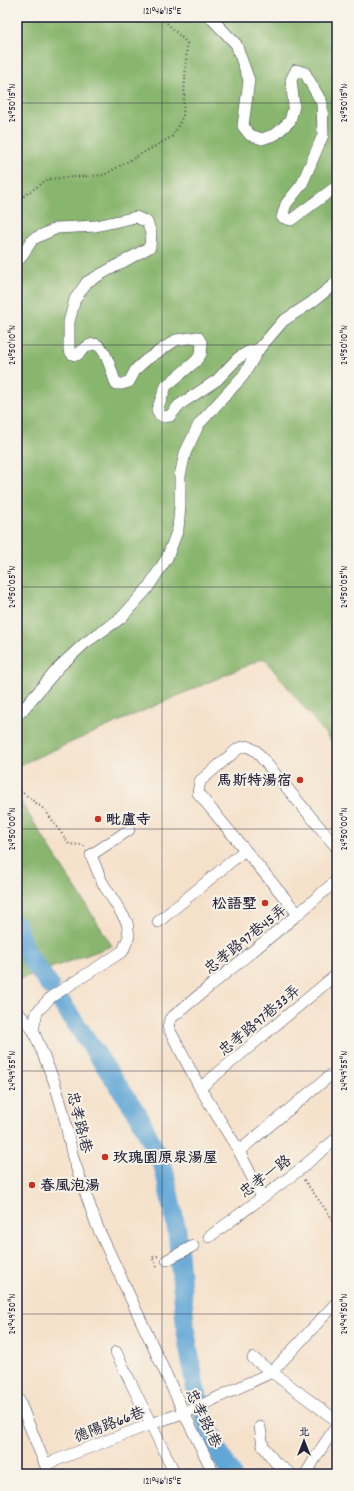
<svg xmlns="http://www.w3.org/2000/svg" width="354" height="1491" viewBox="0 0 354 1491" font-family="Dekko,'LXGW WenKai TC',sans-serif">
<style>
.forest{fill:#89b66e;stroke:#566c54}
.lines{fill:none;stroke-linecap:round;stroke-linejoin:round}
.river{stroke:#61a6d6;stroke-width:19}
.minor-casing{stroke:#423f50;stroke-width:12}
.path{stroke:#423f50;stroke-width:2;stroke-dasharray:1 3;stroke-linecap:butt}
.minor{stroke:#fff;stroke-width:11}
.ticks{fill:none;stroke:#22223b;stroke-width:1;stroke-opacity:0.45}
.poi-dot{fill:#c8321e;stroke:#f7f3e8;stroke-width:1.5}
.labels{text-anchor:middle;stroke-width:4;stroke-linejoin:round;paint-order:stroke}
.poi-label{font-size:15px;font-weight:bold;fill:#22223b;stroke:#f7f3e8;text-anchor:start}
.street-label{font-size:15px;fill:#22223b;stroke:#f7f3e8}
.neatline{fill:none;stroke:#22223b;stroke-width:1.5}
.ticks-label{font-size:10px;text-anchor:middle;fill:#22223b}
</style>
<rect width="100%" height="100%" fill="#f7f3e8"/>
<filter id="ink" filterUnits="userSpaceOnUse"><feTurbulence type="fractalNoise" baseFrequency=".025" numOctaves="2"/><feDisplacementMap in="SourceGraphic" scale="8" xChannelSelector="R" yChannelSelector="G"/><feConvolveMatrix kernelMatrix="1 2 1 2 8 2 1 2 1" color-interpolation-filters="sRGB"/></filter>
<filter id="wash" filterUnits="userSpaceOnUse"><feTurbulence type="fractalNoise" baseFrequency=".012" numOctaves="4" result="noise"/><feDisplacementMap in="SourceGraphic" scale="16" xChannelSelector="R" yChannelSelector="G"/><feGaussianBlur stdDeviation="0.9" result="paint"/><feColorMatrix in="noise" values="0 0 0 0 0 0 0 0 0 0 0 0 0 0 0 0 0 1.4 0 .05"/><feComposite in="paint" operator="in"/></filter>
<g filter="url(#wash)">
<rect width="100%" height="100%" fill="#f5e1ca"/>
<g class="forest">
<polygon points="17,17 337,17 337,748 264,658 17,766"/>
<polygon points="17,796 112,946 17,980"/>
</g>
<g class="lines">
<g class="river">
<path d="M17 925C21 949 37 967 50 986"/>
<polyline points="61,1002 139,1116 164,1169 177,1231 186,1333 195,1387 207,1425 219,1453 232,1474"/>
</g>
</g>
</g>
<g filter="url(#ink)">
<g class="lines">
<defs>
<g id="minor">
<polyline points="210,17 236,44 249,80 243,126 250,135 262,139 276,134 290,121 294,106 291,80 296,70 305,73 322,103 323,135 302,184 286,204 282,217 291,220 337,186"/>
<path d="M17 263 33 239 57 228 96 226 136 217 147 222 151 233 150 247 87 282 75 299 69 322V350L72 354 77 355C81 352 85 347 90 345 105 338 112 375 116 384H122L129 382 136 369 146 360 176 340 198 337 202 344 201 354 196 361 166 386 157 410 160 415 164 417 170 416 179 405 217 380 238 358 248 352 259 349"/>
<polyline points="17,715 21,712 60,666 85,643 121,618 147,589 167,558 178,529 180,506 180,476 185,453 199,424 243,376 259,349 283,321 312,302 337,282"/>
<polyline points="129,830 91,855 102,882 127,922 129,936 123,951 51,997 37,1012 33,1030 54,1081 63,1111 73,1158 97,1226 184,1413 214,1474"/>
<polyline points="298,914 198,793 200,781 239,748 247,746 256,751 337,848"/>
<polyline points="158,922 245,850"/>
<polyline points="17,1011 33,1030"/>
<polyline points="200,1088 337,974"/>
<polyline points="239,1151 337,1070"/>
<polyline points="262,1197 239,1151 200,1088 168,1027 170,1019 298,914 337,880"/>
<polyline points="209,1237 298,1171 337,1138"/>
<polyline points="167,1260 193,1246"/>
<polyline points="116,1352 175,1474"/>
<polyline points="253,1358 337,1421"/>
<polyline points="19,1400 49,1474"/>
<polyline points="260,1427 263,1446 275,1462 291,1474"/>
<polyline points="46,1464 151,1424 191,1410 272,1372 337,1302"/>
<polyline points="306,1474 317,1455 337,1425"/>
</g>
</defs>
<use href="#minor" class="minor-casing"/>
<g class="path">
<polyline points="17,201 48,179 104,175 173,136 183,116 187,43 161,17"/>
<polyline points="17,788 45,810 69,844 83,845 85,847"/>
<polyline points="304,1180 337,1225"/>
<polyline points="157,1267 152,1257 158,1256"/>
</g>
<use href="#minor" class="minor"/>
</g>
</g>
<path class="ticks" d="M162 17V1474M17 103H337M17 345H337M17 587H337M17 829H337M17 1071H337M17 1314H337"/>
<g class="poi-dot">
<circle cx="300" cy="780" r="4"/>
<circle cx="98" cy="819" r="4"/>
<circle cx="265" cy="903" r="4"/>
<circle cx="105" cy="1157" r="4"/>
<circle cx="32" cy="1185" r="4"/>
</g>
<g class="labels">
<g class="poi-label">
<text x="292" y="785" text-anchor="end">馬斯特湯宿</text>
<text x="106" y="824">毗盧寺</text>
<text x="257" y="908" text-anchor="end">松語墅</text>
<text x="113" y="1162">玫瑰園原泉湯屋</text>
<text x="40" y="1190">春風泡湯</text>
</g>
<g class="street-label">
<text transform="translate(245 939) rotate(-39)" y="5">忠孝路97巷45弄</text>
<text transform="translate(259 1020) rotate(-40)" y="5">忠孝路97巷33弄</text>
<text transform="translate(80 1122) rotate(76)" y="5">忠孝路1巷</text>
<text transform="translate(265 1176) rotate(-37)" y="5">忠孝一路</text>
<text transform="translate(204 1418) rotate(64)" y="5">忠孝路1巷</text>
<text transform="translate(109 1424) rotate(-21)" y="5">德陽路66巷</text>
</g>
</g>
<rect width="354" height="1491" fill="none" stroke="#f7f3e8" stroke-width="44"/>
<g transform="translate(304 1441)" stroke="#f7f3e8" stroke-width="3" paint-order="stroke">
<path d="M0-3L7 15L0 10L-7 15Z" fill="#22223b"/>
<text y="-6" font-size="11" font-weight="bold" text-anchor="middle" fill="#22223b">北</text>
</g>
<rect x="22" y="22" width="310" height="1447" class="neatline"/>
<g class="ticks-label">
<text x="162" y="14">121°46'15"E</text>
<text transform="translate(11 103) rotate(-90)" y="4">24°50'15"N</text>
<text transform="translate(343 103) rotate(-90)" y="4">24°50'15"N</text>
<text transform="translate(11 345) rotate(-90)" y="4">24°50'10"N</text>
<text transform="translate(343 345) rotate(-90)" y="4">24°50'10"N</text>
<text transform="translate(11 587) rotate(-90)" y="4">24°50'05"N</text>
<text transform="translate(343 587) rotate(-90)" y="4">24°50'05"N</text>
<text transform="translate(11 829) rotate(-90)" y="4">24°50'00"N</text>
<text transform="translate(343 829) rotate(-90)" y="4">24°50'00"N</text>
<text transform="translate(11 1071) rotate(-90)" y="4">24°49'55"N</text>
<text transform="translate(343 1071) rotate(-90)" y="4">24°49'55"N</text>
<text transform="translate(11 1314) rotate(-90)" y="4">24°49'50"N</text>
<text transform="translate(343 1314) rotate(-90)" y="4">24°49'50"N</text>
<text x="162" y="1484">121°46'15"E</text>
</g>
</svg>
